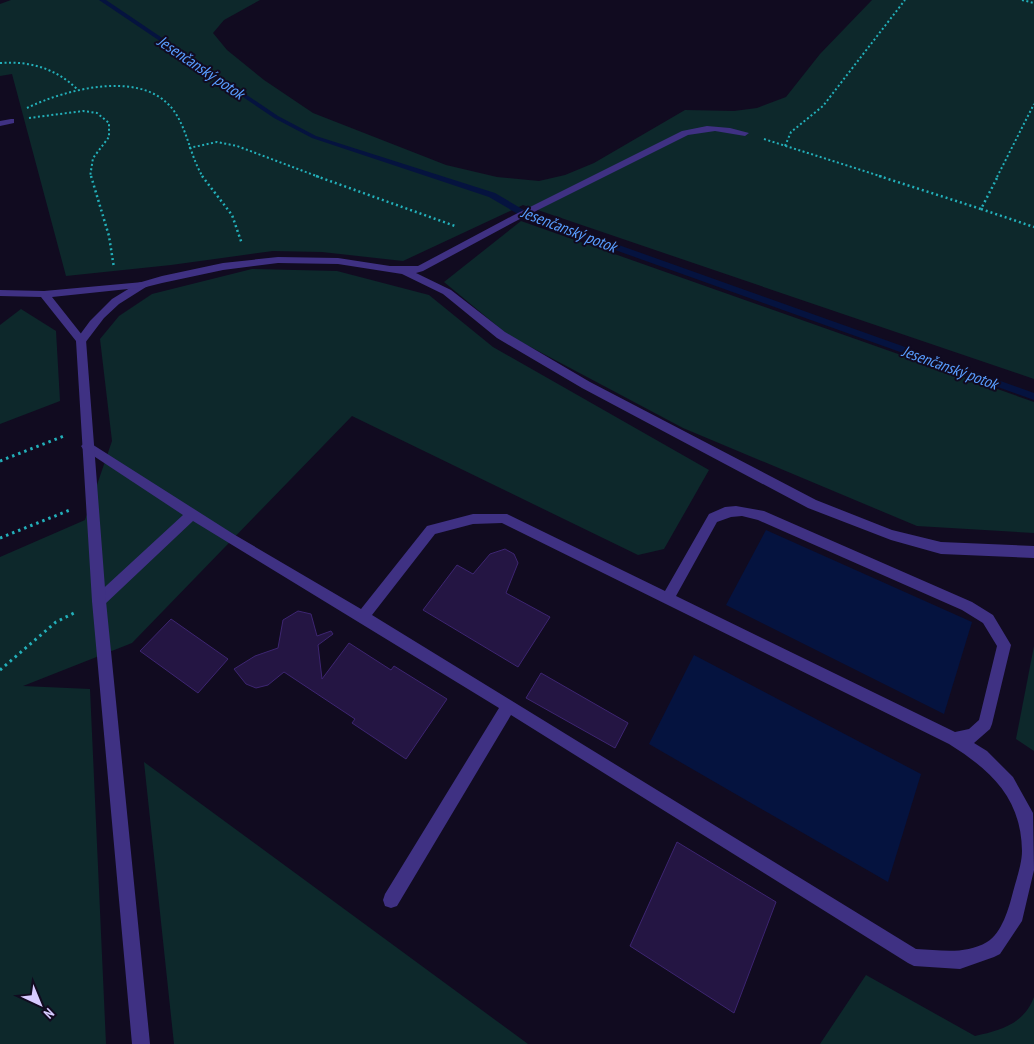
<svg xmlns="http://www.w3.org/2000/svg" width="1034" height="1044" viewBox="0 0 1034 1044" font-family="'PT Sans Narrow',sans-serif">
<style>
.green{fill:#0d282b}
.water{fill:#05133f}
.lines{fill:none;stroke-linecap:round;stroke-linejoin:round}
.stream{fill:#05133f;fill-rule:evenodd}
.building{fill:#241543;stroke:#3d2571}
.path-far2{stroke:#23b0ba;stroke-width:2;stroke-dasharray:2 2.5;stroke-linecap:butt}
.path-far1{stroke:#23b0ba;stroke-width:2.5;stroke-dasharray:2 3;stroke-linecap:butt}
.path{stroke:#23b0ba;stroke-width:3;stroke-dasharray:2.5 4;stroke-linecap:butt}
.service{fill:#3f3183;fill-rule:evenodd}
.minor{fill:#3f3183;fill-rule:evenodd}
.labels{text-anchor:middle;stroke-width:4;stroke-linejoin:round;paint-order:stroke}
.far-water-label{font-size:16px;font-style:italic;fill:#589dff;stroke:#110b20}
</style>
<rect width="100%" height="100%" fill="#110b20"/>
<g class="green">
<polygon points="11,0 260,0 224,20 213,33 227,50 264,80 313,113 446,165 497,177 539,181 565,175 594,163 685,110 734,111 757,108 786,97 820,54 872,0 1034,0 1034,379 523,205 403,261 322,252 273,251 171,265 66,276 12,74 0,76 0,4"/>
<polygon points="521,221 1034,402 1034,533 917,526 683,428 508,335 444,282"/>
<polygon points="252,269 337,271 429,295 493,347 709,470 664,549 638,555 352,416 132,643 23,686 90,689 106,1044 0,1044 0,557 85,520 112,441 100,339 119,316 152,294"/>
<polygon points="21,309 56,331 60,401 0,424 0,325"/>
<polygon points="1034,646 1034,751 1016,739"/>
<polygon points="144,762 528,1044 174,1044"/>
<path d="M866 975 975 1036C1001 1030 1024 1024 1034 997V1044H820Z"/>
</g>
<g class="water">
<polygon points="766,530 972,622 944,714 726,605"/>
<polygon points="694,655 921,774 888,882 649,744"/>
</g>
<g class="lines">
<polygon class="stream" points="99,0 106,0 278,116 316,136 495,193 529,213 1034,393 1034,400 523,217 489,197 312,138 274,118"/>
</g>
<g class="building">
<polygon points="505,549 514,554 518,563 506,593 550,617 518,667 423,610 457,565 473,574 490,554"/>
<polygon points="298,611 311,614 317,636 331,631 333,634 318,645 322,679 349,643 391,670 394,666 447,699 406,759 352,723 355,719 284,672 268,685 256,688 246,684 234,669 255,656 278,648 283,620"/>
<polygon points="171,619 228,659 198,693 140,651"/>
<polygon points="541,673 628,723 615,748 526,698"/>
<polygon points="677,842 776,902 734,1013 630,946"/>
</g>
<g class="lines">
<g class="path-far2">
<polyline points="1022,0 1034,3"/>
<path d="M0 63C30 61 55 68 77 89"/>
<path d="M27 108C66 89 147 67 176 114 188 133 191 158 203 177"/>
<polyline points="29,118 83,111 97,113 109,123 109,137 93,158 90,177"/>
<polyline points="764,139 883,177"/>
<polyline points="785,146 791,132 823,106 905,0"/>
<polyline points="189,148 217,142 237,146 319,177"/>
<polyline points="997,177 1034,104"/>
</g>
<g class="path-far1">
<polyline points="91,176 109,236 114,268"/>
<polyline points="202,176 232,215 242,244"/>
<polyline points="316,176 455,226"/>
<polyline points="879,176 981,209 998,176"/>
<polyline points="981,209 1034,227"/>
</g>
<g class="path">
<polyline points="0,461 64,436"/>
<polyline points="0,538 70,510"/>
<polyline points="0,670 56,622 76,612"/>
</g>
<g class="service">
<polygon points="707,126 730,128 749,133 745,136 715,131 688,135 518,220 423,271 416,273 451,290 505,332 590,382 816,500 892,530 941,542 1034,546 1034,558 941,554 891,540 808,508 582,388 497,338 443,294 402,274 338,264 278,263 223,270 162,283 146,287 119,304 104,318 85,343 77,343 76,340 90,321 112,299 138,283 162,276 223,263 278,257 338,258 390,266 418,266 512,216 682,131"/>
<path d="M87 441 235 535 361 609 427 526 473 514H507L665 591 709 514 725 507 736 506 764 511 972 602 993 615 1011 645 992 724 990 729 974 743 987 751 1013 777 1033 813 1034 870 1022 921 1000 954 994 957 960 969 914 966 908 963 511 715 397 906 391 908 385 906 383 900 385 894 499 708 193 521 104 605 99 607 94 605 92 601 94 597 183 515 83 449 81 446ZM742 516 758 520 962 610 983 623 997 646 979 720 969 729 955 732 676 596 717 522 731 517ZM502 523 949 744C992 771 1021 798 1022 851 1022 864 1016 880 1013 892 1009 908 1002 933 987 942 965 955 940 950 916 949L372 615 435 534 473 524Z"/>
</g>
<g class="minor">
<polygon points="11,119 14,119 14,123 0,126 0,121"/>
<polygon points="143,282 148,285 147,287 52,297 86,340 106,601 150,1044 132,1044 92,601 76,341 41,297 0,296 0,290 44,291"/>
</g>
</g>
<g class="labels">
<g class="far-water-label">
<text transform="translate(201 67) rotate(34)" y="6">Jesenčanský potok</text>
<text transform="translate(569 229) rotate(21)" y="6">Jesenčanský potok</text>
<text transform="translate(950 367) rotate(20)" y="6">Jesenčanský potok</text>
</g>
</g>
<g transform="translate(40 1004) rotate(136)" stroke="#110b20" stroke-width="4" paint-order="stroke">
<path d="M0-4L9 19L0 12L-9 19Z" fill="#d7caff"/>
<text y="-8" font-size="14" font-weight="bold" text-anchor="middle" fill="#d7caff">N</text>
</g>
</svg>
